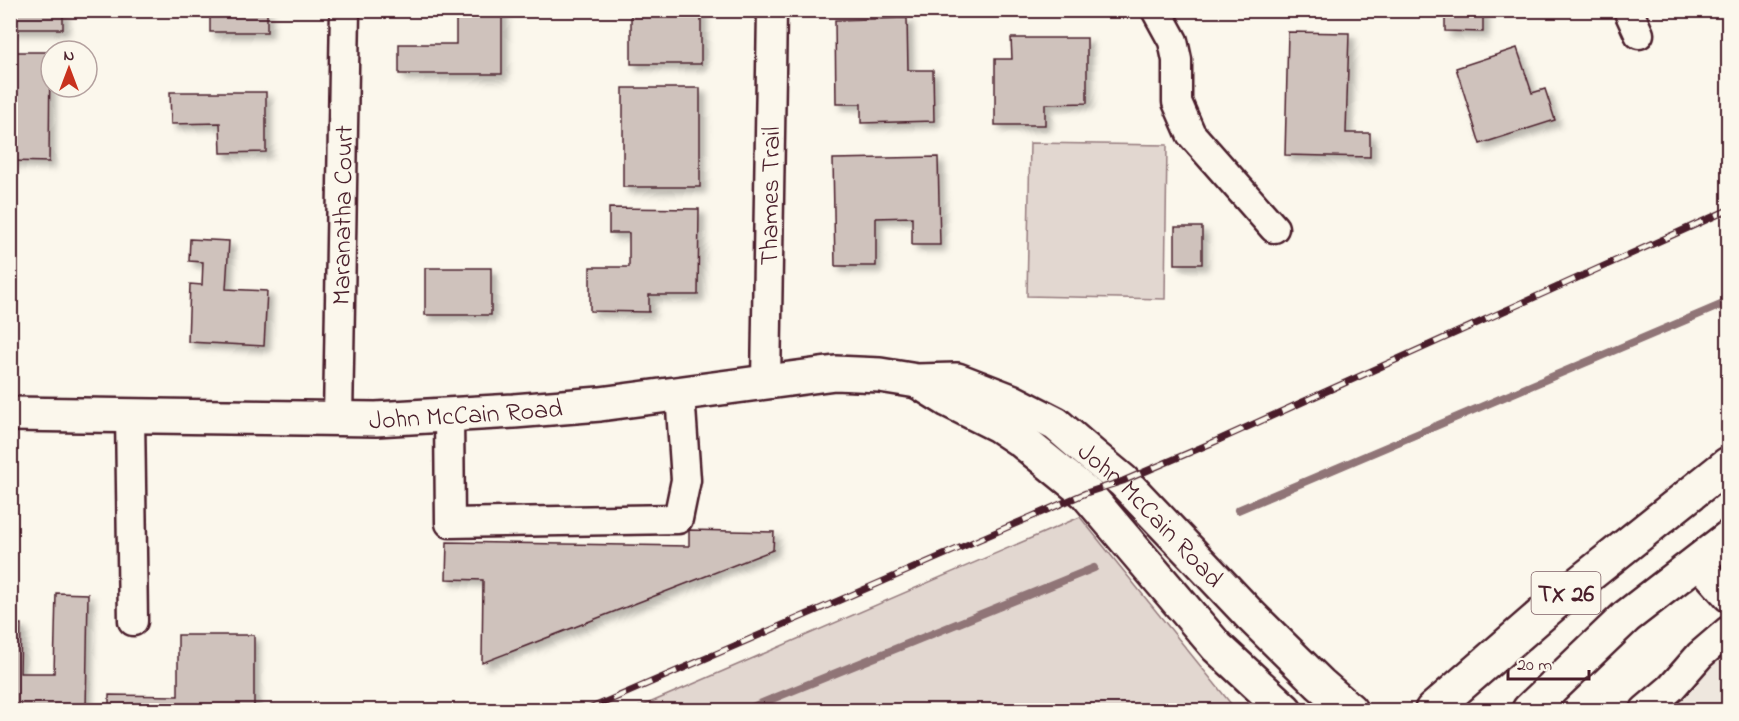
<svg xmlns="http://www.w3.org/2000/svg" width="1739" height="721" viewBox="0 0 1739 721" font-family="'Indie Flower',sans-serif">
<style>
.built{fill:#eee7de}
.green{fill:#e2d7d0;stroke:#967b7e;stroke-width:1.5}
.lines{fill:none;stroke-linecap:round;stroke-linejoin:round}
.stream{stroke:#907477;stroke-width:8}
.building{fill:#cfc2bc;stroke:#4a1f2b;stroke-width:1.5;filter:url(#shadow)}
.minor-casing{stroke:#4a1f2b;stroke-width:33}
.major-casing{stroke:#4a1f2b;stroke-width:38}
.minor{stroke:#fbf7ec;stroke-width:28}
.major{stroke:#fbf7ec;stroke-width:33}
.rail-casing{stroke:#4a1f2b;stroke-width:7}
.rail{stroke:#fbf7ec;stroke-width:4.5;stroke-dasharray:14;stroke-linecap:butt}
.labels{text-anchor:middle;stroke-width:5;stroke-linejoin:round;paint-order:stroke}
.shield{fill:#fbf7ec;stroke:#7f6065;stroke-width:1.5}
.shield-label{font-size:24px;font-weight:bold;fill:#4a1f2b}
.street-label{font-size:26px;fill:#4a1f2b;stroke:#fbf7ec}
</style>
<defs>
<filter id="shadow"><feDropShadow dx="5.5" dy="5.5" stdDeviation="3" flood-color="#0004"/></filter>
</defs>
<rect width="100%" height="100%" fill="#fbf7ec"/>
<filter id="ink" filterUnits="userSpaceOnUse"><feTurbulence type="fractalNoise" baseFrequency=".0167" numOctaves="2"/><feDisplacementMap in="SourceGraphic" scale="12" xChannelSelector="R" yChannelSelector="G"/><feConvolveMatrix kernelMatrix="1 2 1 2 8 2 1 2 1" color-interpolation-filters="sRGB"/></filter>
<g filter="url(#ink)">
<polygon class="built" points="1728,614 1728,710 1621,710 1627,704"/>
<g class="green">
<polygon points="1030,143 1167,145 1165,299 1027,296"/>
<polygon points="1080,517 1236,710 633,710"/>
</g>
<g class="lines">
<g class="stream">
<polyline points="1238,510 1728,302"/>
<polyline points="745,710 1094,568"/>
</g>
</g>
<g class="building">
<rect x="10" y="10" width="53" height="19"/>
<rect x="210" y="10" width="57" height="22"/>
<polygon points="456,10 502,10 502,74 399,74 399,44 456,44"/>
<rect x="631" y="10" width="70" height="54"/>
<polygon points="1445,10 1483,10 1483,32 1445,31"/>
<polygon points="907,18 908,70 933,70 934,121 861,123 861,104 836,104 835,20"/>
<polygon points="1288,32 1349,33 1346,133 1370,133 1370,157 1285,155"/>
<polygon points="1011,38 1087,38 1087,103 1045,104 1045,125 995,125 995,59 1012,59"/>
<polygon points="1517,48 1532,93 1545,89 1555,120 1480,144 1456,68"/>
<polygon points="10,52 50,52 49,162 10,161"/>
<rect x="623" y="88" width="77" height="99"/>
<polygon points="170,92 266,92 266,152 221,153 220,123 171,124"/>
<polygon points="938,157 940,245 912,245 912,217 876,218 876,266 835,266 833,159"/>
<polygon points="609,208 699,209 698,295 649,295 649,312 590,311 590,267 629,267 629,233 609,233"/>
<rect x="1175" y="227" width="27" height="37"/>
<polygon points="190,239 229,241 226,289 267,291 264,346 188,342 190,284 202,285 203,262 189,261"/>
<rect x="425" y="268" width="66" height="47"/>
<polygon points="689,530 774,532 773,550 482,663 483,580 446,579 447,542 689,546"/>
<polygon points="56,593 88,594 86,710 10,710 10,624 21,624 20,673 54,673"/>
<polygon points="178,635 254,635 254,710 109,710 109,695 178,696"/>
</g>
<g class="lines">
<defs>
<g id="minor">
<polyline points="1156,10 1173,41 1177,60 1177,102 1191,134 1274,228"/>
<polyline points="1628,10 1639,34"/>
<path id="s1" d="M766 382 772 10"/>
<polyline points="449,415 450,523 678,519 686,480 680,394"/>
<polyline points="130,416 133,621"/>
<path id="s2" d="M338 419 345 10"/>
<polyline points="1697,562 1728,597"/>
<polyline points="1645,710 1671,688 1700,655 1728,631"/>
</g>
<g id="major">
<polyline points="919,382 948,400 998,425 1022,441 1086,493 1217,647 1285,710"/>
<path id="s3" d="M10 414 376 419 514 411 600 404 835 373 880 375 917 381 957 380 1011 401 1056 424 1093 456 1123 481 1250 615 1320 684 1350 710"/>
<polyline points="1432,710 1563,596 1728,464"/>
<polyline points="1529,710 1626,617 1728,538"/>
</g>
</defs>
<use href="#minor" class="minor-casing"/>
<use href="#major" class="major-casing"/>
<use href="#minor" class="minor"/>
<use href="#major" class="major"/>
<defs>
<polyline id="rail" points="587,710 1086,493 1123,481 1214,442 1728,210"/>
</defs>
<use href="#rail" class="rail-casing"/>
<use href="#rail" class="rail"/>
</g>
</g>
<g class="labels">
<rect class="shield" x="1531.5" y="572" width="69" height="42" rx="4.5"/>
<g class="shield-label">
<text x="1566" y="601">TX 26</text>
</g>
<g class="street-label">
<text dy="9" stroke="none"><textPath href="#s1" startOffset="186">Thames Trail</textPath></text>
<text dy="9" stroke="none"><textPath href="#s2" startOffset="204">Maranatha Court</textPath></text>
<text dy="9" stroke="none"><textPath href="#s3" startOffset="456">John McCain Road</textPath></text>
<text dy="9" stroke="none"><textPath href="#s3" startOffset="1190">John McCain Road</textPath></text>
</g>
</g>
<rect width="1739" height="721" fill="none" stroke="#fbf7ec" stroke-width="36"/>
<rect x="18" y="18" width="1703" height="685" fill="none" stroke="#4a1f2b" stroke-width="2" filter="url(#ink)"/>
<g transform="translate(69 69)"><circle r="28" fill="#fbf7ec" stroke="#b4a19f" stroke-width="1.5"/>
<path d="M0-4.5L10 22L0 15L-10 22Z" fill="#c8321e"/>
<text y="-9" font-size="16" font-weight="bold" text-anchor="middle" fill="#4a1f2b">N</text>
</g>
<path d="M1508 670v9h81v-9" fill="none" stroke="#4a1f2b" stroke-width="3"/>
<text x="1517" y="670" font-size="18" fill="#4a1f2b" stroke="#fbf7ec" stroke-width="4.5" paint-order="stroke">20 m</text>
</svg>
